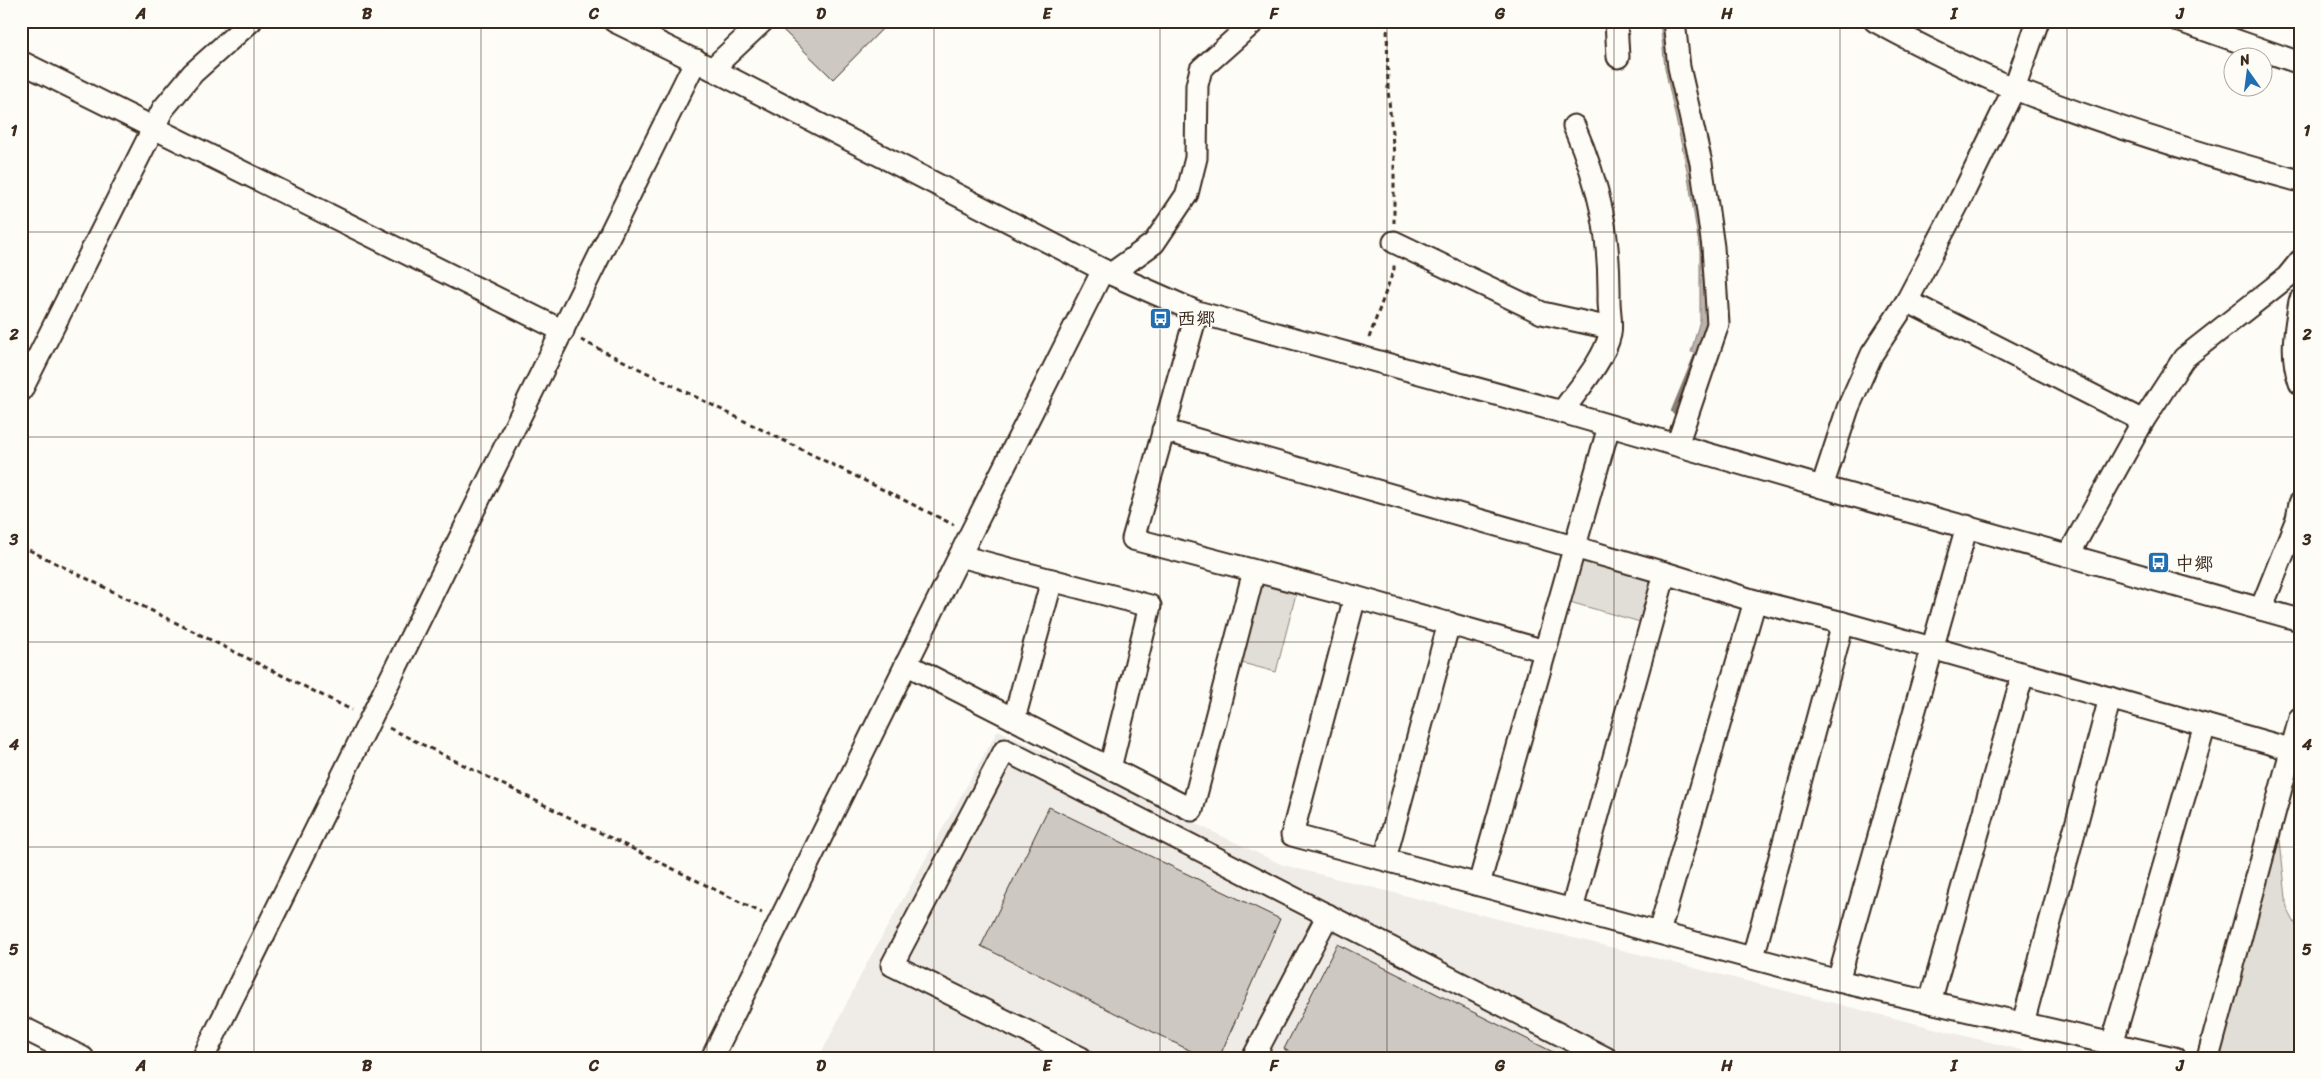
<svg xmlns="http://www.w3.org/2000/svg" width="2321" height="1079" viewBox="0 0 2321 1079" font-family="Sriracha,'Klee One',sans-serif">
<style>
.built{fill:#efece7}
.green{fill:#e1ded7;stroke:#8e847a}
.water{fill:#bbb4ad;stroke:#887d74}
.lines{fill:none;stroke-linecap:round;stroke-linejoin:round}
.stream{stroke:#887d74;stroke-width:6}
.building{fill:#cdc8c2;stroke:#3b2a1e}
.minor-casing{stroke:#3b2a1e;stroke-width:25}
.path{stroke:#3b2a1e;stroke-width:3;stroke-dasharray:5 4;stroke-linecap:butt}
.minor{stroke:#fdfcf7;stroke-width:21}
.grid{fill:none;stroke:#3b2a1e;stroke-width:1;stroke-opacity:0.55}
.labels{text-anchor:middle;stroke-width:4;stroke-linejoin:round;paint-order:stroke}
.poi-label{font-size:19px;font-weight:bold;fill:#3b2a1e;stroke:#fdfcf7;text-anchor:start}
.neatline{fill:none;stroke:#3b2a1e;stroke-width:2}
.grid-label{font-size:16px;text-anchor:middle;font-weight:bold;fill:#3b2a1e}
</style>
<rect width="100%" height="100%" fill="#fdfcf7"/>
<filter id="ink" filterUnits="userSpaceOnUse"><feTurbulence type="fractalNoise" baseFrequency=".02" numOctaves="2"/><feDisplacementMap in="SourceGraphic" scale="10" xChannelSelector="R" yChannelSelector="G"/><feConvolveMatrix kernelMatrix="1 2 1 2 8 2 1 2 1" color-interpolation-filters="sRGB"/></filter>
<g filter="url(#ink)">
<g class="built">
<polygon points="998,730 1283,865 2053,1058 819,1058 867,963"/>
<polygon points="2300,778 2300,870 2292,802"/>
</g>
<g class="green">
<polygon points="1574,547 1665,573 1651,625 1559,599"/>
<polygon points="1254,571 1299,582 1276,672 1231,660"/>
<polygon points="2268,838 2280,840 2287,908 2300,933 2300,1055 2295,1058 2211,1058"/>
</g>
<polygon class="water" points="1660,21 1670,21 1698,172 1712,321 1703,353 1691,352 1700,320 1700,251 1687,170 1665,68"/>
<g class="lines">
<polyline class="stream" points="1674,411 1697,355"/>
</g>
<g class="building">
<polygon points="788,21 890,21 833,79 781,28"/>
<polygon points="1049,807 1280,919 1219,1058 1205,1058 981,946"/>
<polygon points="1337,944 1565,1058 1301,1058 1284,1049"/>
</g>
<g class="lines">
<defs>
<g id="minor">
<polyline points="614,21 712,69 1111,274 1197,312 1562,412 1822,487 2300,620"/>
<polyline points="1616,21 1618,57"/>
<polyline points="1674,21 1679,67 1701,163 1713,247 1718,324 1677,445"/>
<path d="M1875 21C1921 46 1967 70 2015 89 2108 126 2203 155 2300 181"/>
<polyline points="2180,21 2300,63"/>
<polyline points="21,62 563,331"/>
<polyline points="712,69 763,21"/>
<polyline points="1394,242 1542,313 1610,328"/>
<polyline points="1111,274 1154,243 1187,194 1196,158 1197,85 1201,69 1255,21"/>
<polyline points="1907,301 2143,421"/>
<path d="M2300 301C2295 330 2290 355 2300 383"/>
<polyline points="1197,312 1133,539 1355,597 1545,651"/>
<polyline points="21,391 163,109 193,73 251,21"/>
<path d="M1562 412C1577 390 1604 361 1610 334 1612 324 1609 311 1609 300 1610 235 1600 186 1574 126"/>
<polyline points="1163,430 1665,573 1755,601 1843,623 2290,749"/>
<polyline points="1822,487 1848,408 1872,354 1907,301 1961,198 2014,89 2038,21"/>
<polyline points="960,556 1150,606 1110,768"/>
<polyline points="2068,556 2143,421 2184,358 2287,277 2300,261"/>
<polyline points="1355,597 1292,835 1838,981 2174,1058"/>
<polyline points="2261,609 2297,519 2300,503"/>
<polyline points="906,664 1192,810 1254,571"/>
<polyline points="1014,719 1052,580"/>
<polyline points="1385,859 1449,623"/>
<polyline points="1479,884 1609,426"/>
<polyline points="1572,909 1665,573"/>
<polyline points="1659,932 1755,601"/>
<polyline points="1753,957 1843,623"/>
<polyline points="1838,981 1967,526"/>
<polyline points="1930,1002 2023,674"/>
<polyline points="2023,1023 2110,698"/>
<polyline points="21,1027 83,1058"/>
<polyline points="2112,1044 2205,725"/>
<polyline points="203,1058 696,60"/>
<polyline points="712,1058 971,533 1103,270"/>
<polyline points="1081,1058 892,965 1005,750 1606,1058"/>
<polyline points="1253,1058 1328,915"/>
<polyline points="2208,1058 2300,718"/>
</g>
</defs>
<use href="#minor" class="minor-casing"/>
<g class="path">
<polyline points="1387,21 1388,89 1394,155 1394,223"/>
<polyline points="1369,338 1394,269 1394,264"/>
<polyline points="581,340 954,525"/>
<polyline points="21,546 352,710"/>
<polyline points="389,728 762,913"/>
</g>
<use href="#minor" class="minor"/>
</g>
</g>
<path class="grid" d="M254 21V1058M481 21V1058M707 21V1058M934 21V1058M1160 21V1058M1387 21V1058M1614 21V1058M1840 21V1058M2067 21V1058M21 232H2300M21 437H2300M21 642H2300M21 847H2300"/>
<defs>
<symbol id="bus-square" viewBox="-11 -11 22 22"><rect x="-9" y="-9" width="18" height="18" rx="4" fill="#1f6fb2" stroke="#fdfcf7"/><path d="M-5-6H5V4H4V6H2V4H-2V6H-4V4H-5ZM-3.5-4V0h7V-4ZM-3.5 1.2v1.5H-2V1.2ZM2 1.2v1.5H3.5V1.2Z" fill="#fff"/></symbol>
</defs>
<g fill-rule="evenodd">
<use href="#bus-square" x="1148" y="306" width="25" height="25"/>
<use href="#bus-square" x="2146" y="550" width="25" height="25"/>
</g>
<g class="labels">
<g class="poi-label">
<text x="1177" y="325">西郷</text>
<text x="2175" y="570">中郷</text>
</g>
</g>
<rect width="2321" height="1079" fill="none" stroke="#fdfcf7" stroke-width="55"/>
<g transform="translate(2248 72) rotate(346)"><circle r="24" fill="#fdfcf7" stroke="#afa8a0"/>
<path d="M0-4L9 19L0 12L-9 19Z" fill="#1f6fb2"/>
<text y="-8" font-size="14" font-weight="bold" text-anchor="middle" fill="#3b2a1e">N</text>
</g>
<rect x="28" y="28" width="2266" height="1024" class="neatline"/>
<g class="grid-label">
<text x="141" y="19">A</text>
<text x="367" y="19">B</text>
<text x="594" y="19">C</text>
<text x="821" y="19">D</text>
<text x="1047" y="19">E</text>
<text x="1274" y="19">F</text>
<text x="1500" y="19">G</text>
<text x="1727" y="19">H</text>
<text x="1954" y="19">I</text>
<text x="2180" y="19">J</text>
<text x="14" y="136">1</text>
<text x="2307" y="136">1</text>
<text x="14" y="340">2</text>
<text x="2307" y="340">2</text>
<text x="14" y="545">3</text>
<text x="2307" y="545">3</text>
<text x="14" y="750">4</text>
<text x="2307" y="750">4</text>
<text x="14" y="955">5</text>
<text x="2307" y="955">5</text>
<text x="141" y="1071">A</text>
<text x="367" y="1071">B</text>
<text x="594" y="1071">C</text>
<text x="821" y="1071">D</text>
<text x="1047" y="1071">E</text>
<text x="1274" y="1071">F</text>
<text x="1500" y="1071">G</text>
<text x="1727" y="1071">H</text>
<text x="1954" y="1071">I</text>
<text x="2180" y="1071">J</text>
</g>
</svg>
